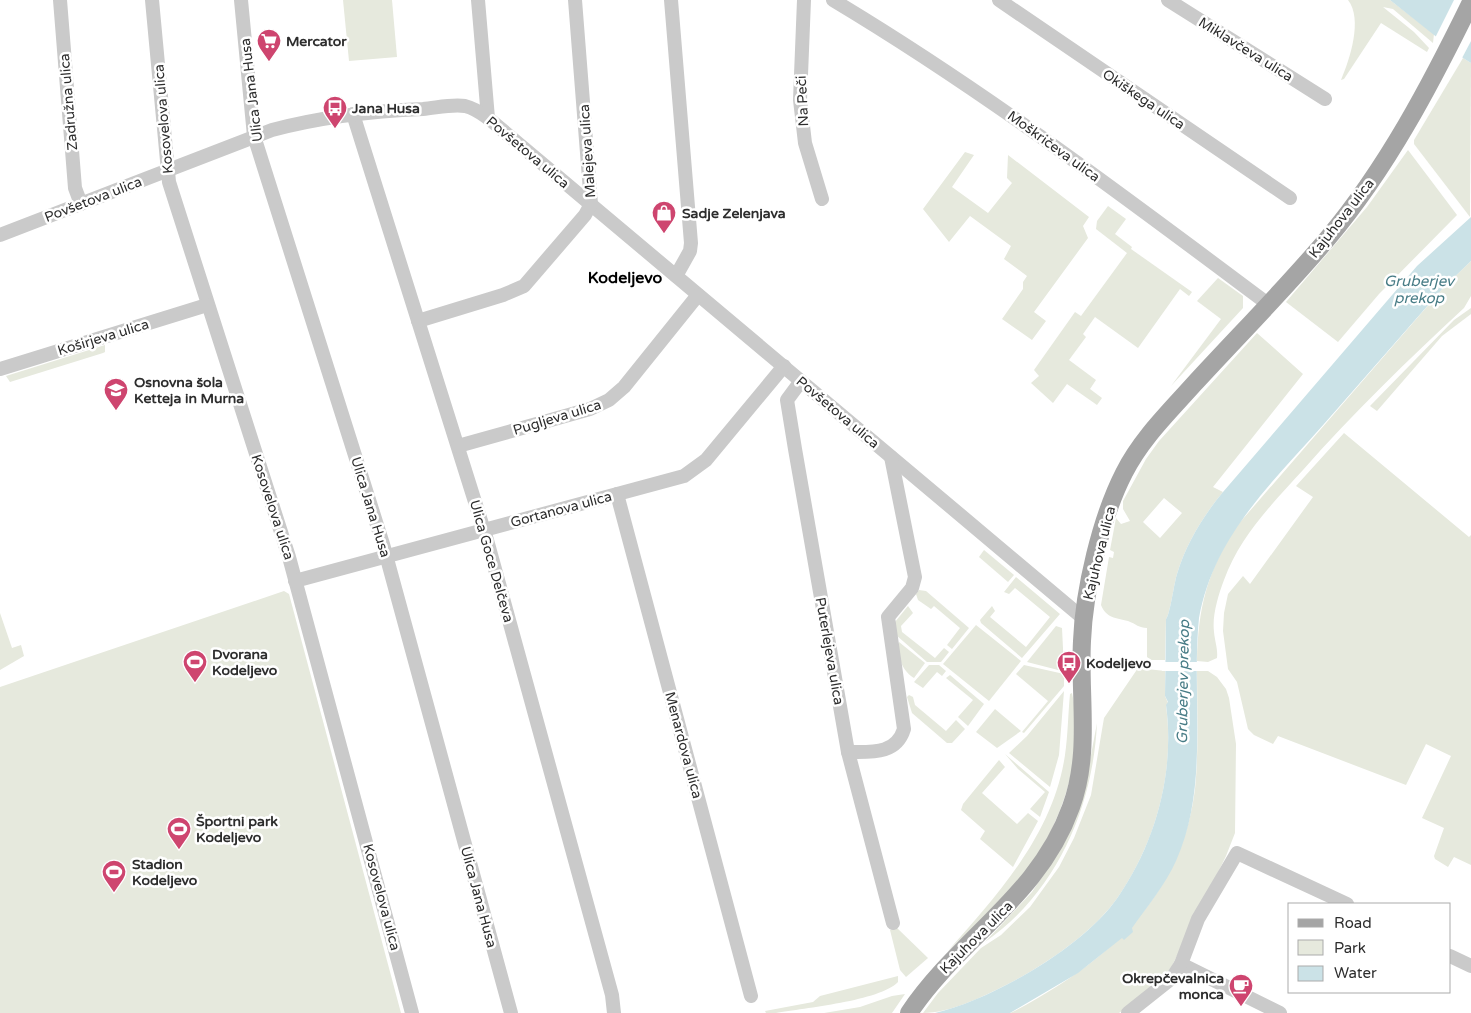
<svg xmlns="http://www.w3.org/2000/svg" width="1471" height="1013" viewBox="0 0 1471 1013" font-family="'Varela Round',sans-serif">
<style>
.green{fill:#e6e9dd;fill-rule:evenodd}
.water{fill:#cbe2e7}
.pier{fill:#fff}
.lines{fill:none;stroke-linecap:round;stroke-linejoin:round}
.minor{stroke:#cacaca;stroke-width:14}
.major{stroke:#a5a5a5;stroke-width:18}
.labels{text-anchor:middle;stroke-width:5;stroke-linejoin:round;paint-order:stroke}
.poi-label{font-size:14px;font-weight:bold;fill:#2d2d2d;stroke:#fff;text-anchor:start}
.street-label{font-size:14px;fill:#2d2d2d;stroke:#fff}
.water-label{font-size:15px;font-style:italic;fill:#467b85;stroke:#fff}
.quarter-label{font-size:16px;font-weight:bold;fill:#000;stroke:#fff}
</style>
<rect width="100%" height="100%" fill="#fff"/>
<g class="green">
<polygon points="343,0 392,0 397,57 349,61"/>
<path d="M1348 0H1390L1434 34 1433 43 1393 9 1383 7 1414 32 1429 48 1427 52 1381 23 1344 79 1341 80C1350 59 1363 19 1348 0Z"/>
<polygon points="1463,58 1471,63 1470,217 1414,144 1414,140"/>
<polygon points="1408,150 1457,215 1379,294 1338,342 1286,302 1367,207"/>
<polygon points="965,152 974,155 952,187 988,213 1012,183 1007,178 1008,155 1089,217 1083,226 1088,238 1034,312 1046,321 1032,340 1002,319 1023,289 1023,282 1027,276 1004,259 1011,246 970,216 949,242 923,209"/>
<polygon points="1108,206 1126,219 1115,234 1132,247 1131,249 1192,292 1189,296 1180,289 1138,348 1095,317 1083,334 1086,337 1069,360 1096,380 1090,389 1102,398 1097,405 1067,384 1053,403 1031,383 1039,376 1034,370 1075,312 1081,316 1127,253 1096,229 1097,221"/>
<path d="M1471 261V296L1464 308C1408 360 1353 413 1303 470 1272 504 1240 536 1224 580 1218 596 1212 616 1214 632 1215 642 1218 649 1217 658L1208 662 1197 661C1198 608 1207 573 1235 528L1444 287Z"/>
<polygon points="1218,278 1243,296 1243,308 1171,386 1221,319 1197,301"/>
<polygon points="1471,308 1471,314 1442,336 1377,411 1370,406 1454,320"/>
<path d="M1257 333 1303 374 1213 487 1223 492C1203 516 1186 544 1177 574 1174 583 1170 615 1166 619L1165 660H1151L1147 657V628C1139 628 1136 624 1128 621 1116 618 1106 618 1101 605L1109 557 1113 558 1114 552 1110 550 1116 518 1121 524 1130 521 1123 509V501L1146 459 1159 441ZM1164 498 1182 513 1160 538 1143 522Z"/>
<polygon points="105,345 105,352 103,353 10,382 6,376"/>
<polygon points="1344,433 1469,537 1471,535 1471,865 1454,857 1448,867 1435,859 1434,856 1444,828 1422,818 1451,756 1426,744 1406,785 1278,736 1273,744 1254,735 1248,729 1237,682 1228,669 1223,631 1224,613 1228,594 1243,576 1250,584 1313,497 1296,486"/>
<polygon points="984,550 1014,575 1008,582 979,557"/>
<polygon points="1016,577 1060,614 1022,658 981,623 980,620 992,606 995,611 990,617 1026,647 1050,617 1015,588 1009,594 1004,592"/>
<polygon points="919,590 926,591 969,628 952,649 947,645 960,628 934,606 931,609 918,600 916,594"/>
<polygon points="284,591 289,594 401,1013 0,1013 0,687"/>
<polygon points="908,606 913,613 901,626 902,632 935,658 944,648 949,652 941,662 927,662 896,635 895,622"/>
<polygon points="0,613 12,648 21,645 24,656 0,670"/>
<polygon points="976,625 1021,661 989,701 943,664"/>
<polygon points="1056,626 1062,628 1064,669 1062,671 1027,662"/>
<path d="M899 642 925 663 914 678C903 672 895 654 899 642Z"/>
<polygon points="929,665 939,665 946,671 942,676 937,672 923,688 914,682"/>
<polygon points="1024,665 1064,674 1064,686 1024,733 1022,732 1048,701 1016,674"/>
<path d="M1138 668 1165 671V696L1168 703 1166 706C1175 771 1156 842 1118 897 1094 932 1044 966 1006 985 982 997 950 1013 923 1013L938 993 981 948 1001 935 1030 907 1059 867 1074 838 1091 795 1104 718Z"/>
<path d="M1197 671H1208L1217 677 1226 689 1229 698 1236 744 1235 833 1226 856 1171 968 1156 985 1119 1013H1010C1026 1006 1041 996 1056 987 1130 941 1184 878 1195 789 1199 750 1197 710 1197 671Z"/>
<polygon points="950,675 984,704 968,726 958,717 973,700 946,678"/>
<polygon points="1064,691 1059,755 1050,787 1009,753 1027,736"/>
<path d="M1072 693C1087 756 1059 833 1018 882 997 908 970 929 947 952 998 894 1053 835 1065 755 1068 735 1068 714 1070 694Z"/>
<polygon points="909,695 913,697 915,705 946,731 956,720 965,729 952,743 947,743 912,713 907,697"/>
<polygon points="995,709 1021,731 997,748 976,732"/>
<path d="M1097 723C1093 808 1056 893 985 942L1032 892 1059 851 1088 771Z"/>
<polygon points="1005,754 1049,792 1040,817 1030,809 1045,792 1018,769"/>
<polygon points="999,760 1005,767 982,793 1017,824 1028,813 1038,821 1013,867 980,839 985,831 961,810 963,804"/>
<polygon points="897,928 928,958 906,977 900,970 890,930"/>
<path d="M898 976V982C880 1001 804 1008 776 1013H766L765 1011 813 1002 820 996Z"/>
<polygon points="905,994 892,1013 824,1013 860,1007 892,996"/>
</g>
<g class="water">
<polygon points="1390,0 1471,0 1471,63 1463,58"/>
<path d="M1471 217V261L1444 287C1404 333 1364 378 1324 424 1271 484 1214 536 1199 618 1191 698 1210 785 1176 861 1165 885 1147 907 1132 928L1133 932 1124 940 1122 938 1078 973 1010 1013H935C993 999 1084 947 1118 897 1156 842 1175 771 1166 705L1168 702 1165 696 1166 619C1170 615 1174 583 1177 574 1186 544 1203 516 1223 492L1417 266Z"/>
</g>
<g class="pier">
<polygon points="1454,0 1471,0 1471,41 1461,60 1435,38"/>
<polygon points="1163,662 1200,662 1200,671 1162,671"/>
</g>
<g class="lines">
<g class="minor">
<polyline points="60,0 75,188 81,204"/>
<polyline points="152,0 169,182 289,557 412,1013"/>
<polyline points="241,0 254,136 383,544 511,1013"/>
<polyline points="478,0 488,118"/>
<polyline points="671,0 691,243 690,251 676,276"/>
<polyline points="804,0 800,100 805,143 822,199"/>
<path d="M833 0C985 91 1126 198 1268 304"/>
<polyline points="999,0 1290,198"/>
<polyline points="1168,0 1325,99"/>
<polyline points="353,114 487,540 612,995 614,1013"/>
<path d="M0 235 272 130C321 117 371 111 423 109 436 108 451 104 465 106 474 108 481 113 488 118L1084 619"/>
<polyline points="418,321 503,295 524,286 585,215 591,204 575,0"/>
<polyline points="0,369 207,305"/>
<polyline points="801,381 787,400 795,449 848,752 893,923"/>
<polyline points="458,446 590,409 609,400 624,387 698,295"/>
<polyline points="617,494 751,996"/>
<polyline points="295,581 684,476 706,460 784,366"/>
<path d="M848 752C871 752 896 755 904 729L888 617 912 588 915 577 891 457"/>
<polyline points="1450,956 1471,966"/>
<polyline points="1181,964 1280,1013"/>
<polyline points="1128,1013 1172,978 1181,964 1198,919 1237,853 1347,904"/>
</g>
<path class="major" d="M909 1013C959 938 1039 897 1071 807 1091 753 1079 697 1082 641 1084 590 1101 518 1124 473 1141 439 1169 412 1194 384 1239 335 1286 288 1328 238 1387 168 1431 84 1471 2"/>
</g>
<defs>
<symbol id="supermarket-pin" viewBox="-11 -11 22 30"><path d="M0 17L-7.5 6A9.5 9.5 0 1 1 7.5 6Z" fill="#ce456f" stroke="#fff"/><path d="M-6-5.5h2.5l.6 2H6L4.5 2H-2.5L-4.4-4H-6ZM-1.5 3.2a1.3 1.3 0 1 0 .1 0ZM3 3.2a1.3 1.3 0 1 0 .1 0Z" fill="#fff"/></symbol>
<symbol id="bus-pin" viewBox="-11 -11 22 30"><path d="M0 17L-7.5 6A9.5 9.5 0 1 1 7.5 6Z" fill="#ce456f" stroke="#fff"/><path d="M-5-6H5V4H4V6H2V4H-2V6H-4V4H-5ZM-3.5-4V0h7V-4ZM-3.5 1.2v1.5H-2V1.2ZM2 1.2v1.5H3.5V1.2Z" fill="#fff"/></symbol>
<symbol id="shop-pin" viewBox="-11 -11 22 30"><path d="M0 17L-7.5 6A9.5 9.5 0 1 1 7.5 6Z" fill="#ce456f" stroke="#fff"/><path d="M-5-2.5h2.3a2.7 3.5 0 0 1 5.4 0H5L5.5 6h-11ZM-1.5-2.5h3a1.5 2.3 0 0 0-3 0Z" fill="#fff"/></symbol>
<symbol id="school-pin" viewBox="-11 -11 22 30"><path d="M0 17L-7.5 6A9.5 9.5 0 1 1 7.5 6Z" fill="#ce456f" stroke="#fff"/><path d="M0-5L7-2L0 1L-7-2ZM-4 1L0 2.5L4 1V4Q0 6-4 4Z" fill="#fff"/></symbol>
<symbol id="stadium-pin" viewBox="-11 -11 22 30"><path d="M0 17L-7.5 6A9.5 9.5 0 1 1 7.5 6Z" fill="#ce456f" stroke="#fff"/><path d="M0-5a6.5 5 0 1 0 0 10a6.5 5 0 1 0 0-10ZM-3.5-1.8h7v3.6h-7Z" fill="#fff"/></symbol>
<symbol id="cafe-pin" viewBox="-11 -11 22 30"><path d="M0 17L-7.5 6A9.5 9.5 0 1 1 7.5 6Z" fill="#ce456f" stroke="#fff"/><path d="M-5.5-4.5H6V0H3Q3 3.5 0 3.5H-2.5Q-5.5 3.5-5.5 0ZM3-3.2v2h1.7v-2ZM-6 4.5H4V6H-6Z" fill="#fff"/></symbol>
</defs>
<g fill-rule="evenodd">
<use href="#supermarket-pin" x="255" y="27" width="28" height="38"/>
<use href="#bus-pin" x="321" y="94" width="28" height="38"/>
<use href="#shop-pin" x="650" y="199" width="28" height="38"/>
<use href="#school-pin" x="102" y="376" width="28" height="38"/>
<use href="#stadium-pin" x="181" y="648" width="28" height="38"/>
<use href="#bus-pin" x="1055" y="649" width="28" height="38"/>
<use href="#stadium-pin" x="165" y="815" width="28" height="38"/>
<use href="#stadium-pin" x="100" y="858" width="28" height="38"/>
<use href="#cafe-pin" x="1227" y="972" width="28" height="38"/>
</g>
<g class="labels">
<g class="poi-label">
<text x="286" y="46">Mercator</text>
<text x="352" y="113">Jana Husa</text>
<text x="682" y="218">Sadje Zelenjava</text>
<text x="134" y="387">Osnovna šola<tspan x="134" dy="16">Ketteja in Murna</tspan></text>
<text x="212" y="659">Dvorana<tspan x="212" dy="16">Kodeljevo</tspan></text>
<text x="1086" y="668">Kodeljevo</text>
<text x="196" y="826">Športni park<tspan x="196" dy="16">Kodeljevo</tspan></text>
<text x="132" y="869">Stadion<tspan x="132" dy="16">Kodeljevo</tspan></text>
<text x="1224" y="983" text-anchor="end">Okrepčevalnica<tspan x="1224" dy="16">monca</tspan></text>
</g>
<g class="street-label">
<text transform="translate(1246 49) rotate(32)" y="5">Miklavčeva ulica</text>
<text transform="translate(251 90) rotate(-97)" y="5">Ulica Jana Husa</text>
<text transform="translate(1144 99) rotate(34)" y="5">Okiškega ulica</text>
<text transform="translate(802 101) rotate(-93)" y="5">Na Peči</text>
<text transform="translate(68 102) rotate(-95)" y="5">Zadružna ulica</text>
<text transform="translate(163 119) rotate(-95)" y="5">Kosovelova ulica</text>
<text transform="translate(1054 146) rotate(36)" y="5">Moškričeva ulica</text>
<text transform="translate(587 151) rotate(-94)" y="5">Malejeva ulica</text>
<text transform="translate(528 152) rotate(40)" y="5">Povšetova ulica</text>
<text transform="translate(93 199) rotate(-21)" y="5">Povšetova ulica</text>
<text transform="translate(1341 218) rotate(-52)" y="5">Kajuhova ulica</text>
<text transform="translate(103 337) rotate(-17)" y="5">Koširjeva ulica</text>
<text transform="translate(838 412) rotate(40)" y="5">Povšetova ulica</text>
<text transform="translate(557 417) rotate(-17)" y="5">Pugljeva ulica</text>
<text transform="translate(273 507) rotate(72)" y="5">Kosovelova ulica</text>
<text transform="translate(371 507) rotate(73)" y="5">Ulica Jana Husa</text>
<text transform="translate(561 509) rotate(-15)" y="5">Gortanova ulica</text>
<text transform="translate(1099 553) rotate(-76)" y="5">Kajuhova ulica</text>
<text transform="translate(492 561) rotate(74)" y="5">Ulica Goce Delčeva</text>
<text transform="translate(830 651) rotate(80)" y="5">Puterlejeva ulica</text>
<text transform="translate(684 745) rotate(75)" y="5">Menardova ulica</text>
<text transform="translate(382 897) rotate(75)" y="5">Kosovelova ulica</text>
<text transform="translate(479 897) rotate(75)" y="5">Ulica Jana Husa</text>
<text transform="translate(976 937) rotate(-45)" y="5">Kajuhova ulica</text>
</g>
<g class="water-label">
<text x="1419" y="286">Gruberjev<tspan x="1419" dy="17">prekop</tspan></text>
<text transform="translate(1183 682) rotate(-89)" y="5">Gruberjev prekop</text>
</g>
<g class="quarter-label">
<text x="625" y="283">Kodeljevo</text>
</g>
</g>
<rect x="1288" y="903" width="162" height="90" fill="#ffffff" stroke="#ababab"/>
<rect x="1298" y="919" width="25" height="8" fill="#a5a5a5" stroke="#ababab"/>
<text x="1334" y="928" font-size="15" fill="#2d2d2d">Road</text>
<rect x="1298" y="940" width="25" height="15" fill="#e6e9dd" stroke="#ababab"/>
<text x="1334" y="953" font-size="15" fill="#2d2d2d">Park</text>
<rect x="1298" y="966" width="25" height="15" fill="#cbe2e7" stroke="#ababab"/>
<text x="1334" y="978" font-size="15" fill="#2d2d2d">Water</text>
</svg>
